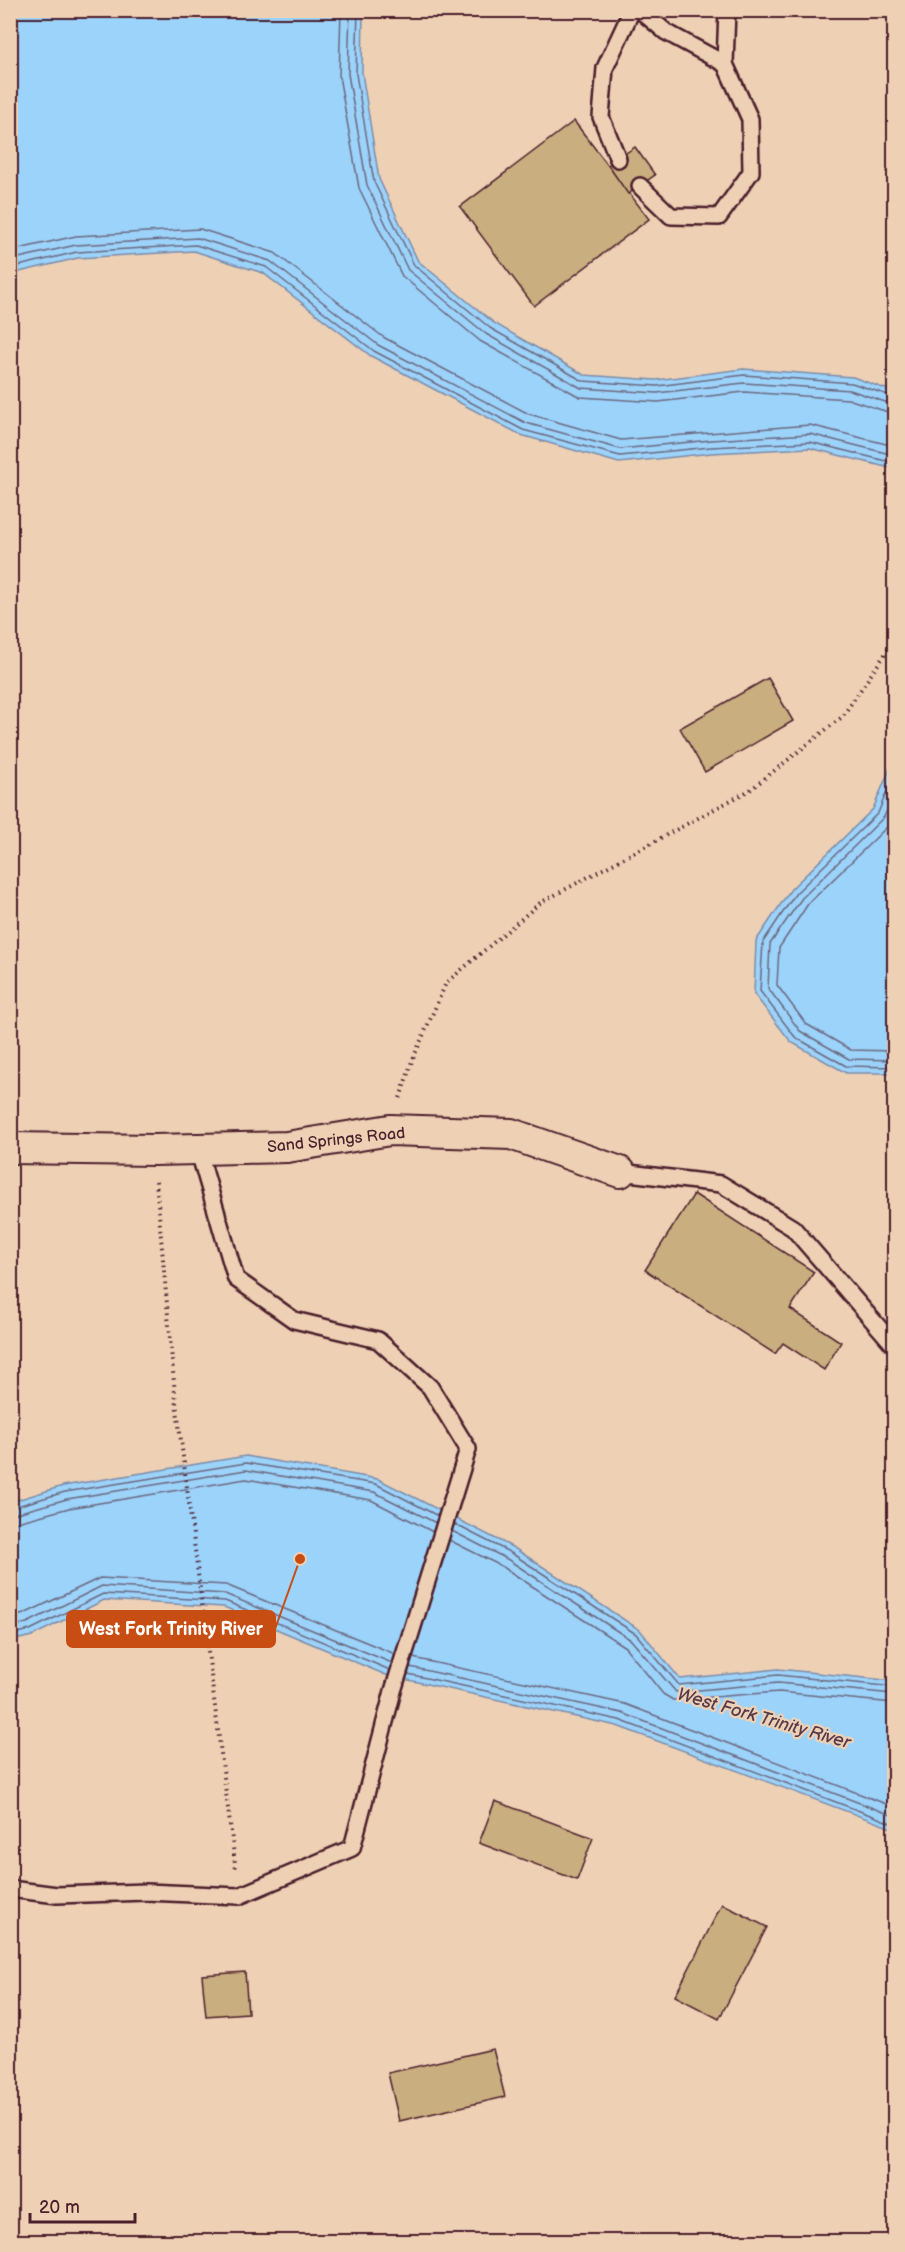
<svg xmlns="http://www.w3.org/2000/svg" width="905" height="2252" viewBox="0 0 905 2252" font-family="'Balsamiq Sans',sans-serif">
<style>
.water{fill:#9cd3fb;stroke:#7b8ba8;stroke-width:1.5}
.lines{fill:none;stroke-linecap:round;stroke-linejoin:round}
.shore{stroke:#6b677e;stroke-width:1.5}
.building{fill:#c9ae7f;stroke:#4a1f2b;stroke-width:1.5}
.lane-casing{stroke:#4a1f2b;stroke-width:20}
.street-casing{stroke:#4a1f2b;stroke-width:34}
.path{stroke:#4a1f2b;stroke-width:4;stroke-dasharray:1.5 4.5;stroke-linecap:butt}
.lane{stroke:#eed1b5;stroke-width:15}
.street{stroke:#eed1b5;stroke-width:30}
.labels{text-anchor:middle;stroke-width:4.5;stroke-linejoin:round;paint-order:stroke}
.street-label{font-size:16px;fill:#4a1f2b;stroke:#eed1b5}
.water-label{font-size:18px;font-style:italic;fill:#563a4a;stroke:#eed1b5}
.leader{fill:none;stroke:#c84d12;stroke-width:2}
.callout-dot{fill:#c84d12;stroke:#eed1b5;stroke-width:2}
.callout{fill:#c84d12;stroke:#c84d12;stroke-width:2}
.callout-label{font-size:18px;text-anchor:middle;font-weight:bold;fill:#fff}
</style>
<rect width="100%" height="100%" fill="#eed1b5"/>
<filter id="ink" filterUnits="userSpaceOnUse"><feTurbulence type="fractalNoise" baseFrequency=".0167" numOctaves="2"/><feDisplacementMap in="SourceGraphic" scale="12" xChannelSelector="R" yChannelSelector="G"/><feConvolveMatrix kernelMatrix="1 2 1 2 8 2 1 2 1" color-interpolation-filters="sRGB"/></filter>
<g filter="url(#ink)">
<g class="water">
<polygon points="10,11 363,11 362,73 379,179 418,261 494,323 584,375 656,380 743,369 853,377 894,392 894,469 810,448 712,453 619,463 521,435 371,356 263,273 194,251 78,258 11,274"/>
<polygon points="894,759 894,1073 846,1073 791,1042 754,994 756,941 791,889 873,809"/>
<polygon points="246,1456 378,1479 514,1548 640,1630 680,1679 778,1669 894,1681 894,1829 617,1726 386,1675 224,1607 104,1600 32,1636 11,1641 10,1502 63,1486"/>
</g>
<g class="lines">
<g class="shore">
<polyline points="341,10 339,76 359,188 402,276 480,341 580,397 658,402 744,392 848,399 894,414"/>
<polyline points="350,10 348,74 367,185 408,270 486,334 581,388 657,393 744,383 850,390 894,405"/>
<polyline points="358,10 356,74 374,182 414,265 490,328 583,381 657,386 744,375 852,383 894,397"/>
<polyline points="10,251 76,236 200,229 275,253 383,337 529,414 621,440 810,425 894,446"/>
<polyline points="10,260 76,245 198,238 270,261 378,345 526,423 620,449 711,440 810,434 894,455"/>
<polyline points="10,268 77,252 196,245 266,267 374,351 523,430 620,456 711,447 810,442 894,463"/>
<polyline points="894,774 878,813 796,893 763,942 760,991 795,1037 846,1066 894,1067"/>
<polyline points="894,794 884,817 802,898 770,944 768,988 800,1031 849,1059 894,1060"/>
<polyline points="894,816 889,825 808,904 779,948 777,985 806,1024 851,1050 894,1051"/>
<polyline points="10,1508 65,1492 246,1463 376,1484 438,1516"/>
<polyline points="10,1515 67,1499 246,1470 374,1492 436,1523"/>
<polyline points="10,1524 69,1508 246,1479 371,1500 433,1532"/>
<polyline points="454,1524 511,1553 636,1634 679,1685 778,1675 894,1687"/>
<polyline points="452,1531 507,1559 631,1640 676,1692 778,1683 894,1694"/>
<polyline points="449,1540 503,1567 625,1647 663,1694 673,1700 779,1692 894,1703"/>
<polyline points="10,1618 24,1614 100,1578 226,1585 395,1654"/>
<polyline points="10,1627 27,1623 102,1586 225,1594 392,1663"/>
<polyline points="10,1635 30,1630 103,1594 225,1601 390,1670"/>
<polyline points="413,1658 625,1704 894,1807"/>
<polyline points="410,1667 622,1713 894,1816"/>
<polyline points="408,1674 619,1720 894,1824"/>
</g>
</g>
<g class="building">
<polygon points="574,121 649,219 534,306 460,207"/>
<polygon points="635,147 655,175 628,194 608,165"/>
<polygon points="768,678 793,721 705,772 680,728"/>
<polygon points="694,1194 814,1272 790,1309 841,1342 824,1370 783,1343 775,1354 645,1270"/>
<polygon points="495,1801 593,1838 577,1880 479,1843"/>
<polygon points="722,1904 767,1927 719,2019 675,1996"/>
<polygon points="245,1972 248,2013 206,2016 202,1975"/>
<polygon points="493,2049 505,2097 399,2121 388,2073"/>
</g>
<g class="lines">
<defs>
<g id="lane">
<polyline points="640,10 666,32 725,64"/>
<polyline points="618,159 601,117 605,68 632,10"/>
<polyline points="640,186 671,216 719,217 751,172 750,119 725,64 727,10"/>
<polyline points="620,1172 721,1184 793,1228 894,1345"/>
<polyline points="10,1889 57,1895 146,1892 239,1896 352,1848 393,1691 468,1449 430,1387 378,1340 294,1320 236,1279 198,1149"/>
</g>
<polyline id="street" points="10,1148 154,1150 287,1147 390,1130 511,1134 620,1172"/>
</defs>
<use href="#lane" class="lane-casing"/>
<use href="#street" class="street-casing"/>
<g class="path">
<polyline points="400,1098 412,1061 446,983 540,903 750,790 842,717 894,641"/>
<polyline points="156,1181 175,1394 236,1871"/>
</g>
<use href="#lane" class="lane"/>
<use href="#street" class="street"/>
</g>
</g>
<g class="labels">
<g class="street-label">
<text transform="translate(336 1139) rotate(-6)" y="6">Sand Springs Road</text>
</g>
<g class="water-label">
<text transform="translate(764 1718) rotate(16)" y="6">West Fork Trinity River</text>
</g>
</g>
<path class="leader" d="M300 1559L275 1629"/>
<circle class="callout-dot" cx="300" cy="1559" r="6"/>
<rect class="callout" x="67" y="1611" width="208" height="36" rx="6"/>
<g class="callout-label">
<text x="171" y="1635">West Fork Trinity River</text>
</g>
<rect width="905" height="2252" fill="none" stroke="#eed1b5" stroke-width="36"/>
<rect x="18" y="18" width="869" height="2216" fill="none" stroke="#4a1f2b" stroke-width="2" filter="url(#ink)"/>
<path d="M30 2213v9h105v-9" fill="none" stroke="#4a1f2b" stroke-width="3"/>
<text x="39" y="2213" font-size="18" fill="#4a1f2b" stroke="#eed1b5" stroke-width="4.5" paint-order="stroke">20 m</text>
</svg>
